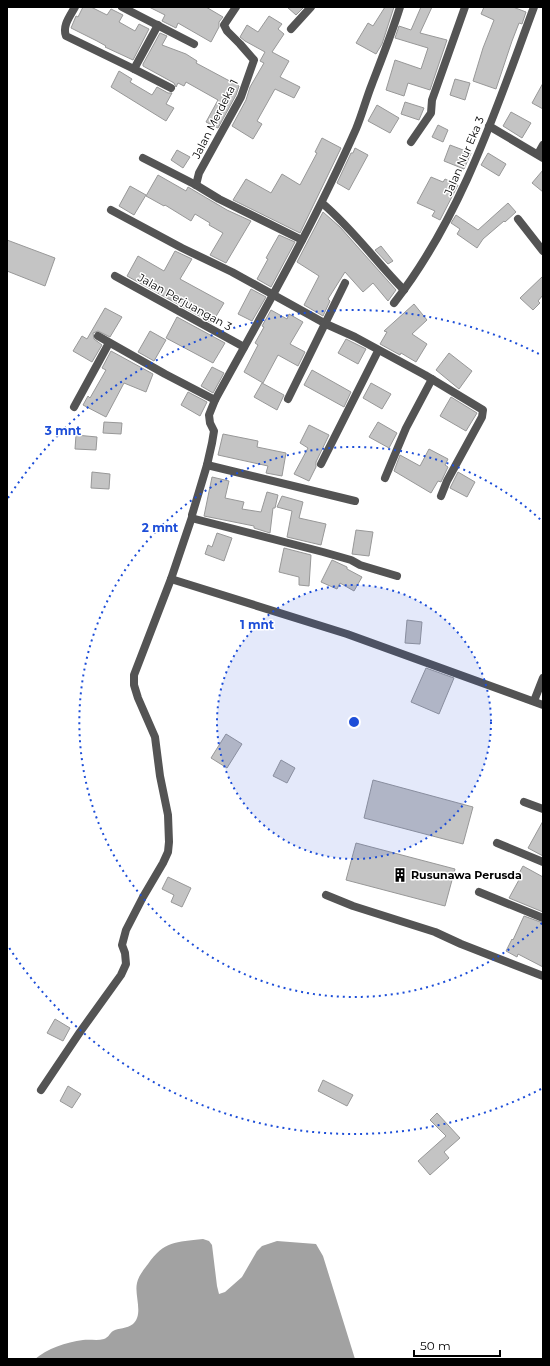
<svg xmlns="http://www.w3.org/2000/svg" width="550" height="1366" viewBox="0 0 550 1366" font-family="Montserrat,sans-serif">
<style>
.water{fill:#a2a2a2}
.building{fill:#c4c4c4;stroke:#989898}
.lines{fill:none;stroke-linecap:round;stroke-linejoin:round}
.street{stroke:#545454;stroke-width:8}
.ring{fill:none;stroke:#1d4ed8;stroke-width:2;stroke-dasharray:2 4}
.labels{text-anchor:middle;stroke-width:3;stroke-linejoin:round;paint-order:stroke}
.street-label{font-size:11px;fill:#000;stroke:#fff}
.poi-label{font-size:11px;font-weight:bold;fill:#000;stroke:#fff;text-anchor:start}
.centre{fill:#1d4ed8;stroke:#fff;stroke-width:2}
.ring-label{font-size:12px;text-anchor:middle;font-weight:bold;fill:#1d4ed8;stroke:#fff;stroke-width:3;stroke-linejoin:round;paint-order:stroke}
</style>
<rect width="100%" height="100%" fill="#fff"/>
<path class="water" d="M203 1239 209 1241 212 1245 217 1286 219 1294 225 1292 242 1277 257 1251 262 1246 277 1241 316 1244 323 1256 355 1359H35C47 1349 66 1342 83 1340 90 1339 97 1341 104 1339 109 1337 109 1334 113 1331 118 1328 127 1329 133 1324 144 1314 134 1295 137 1283 138 1277 144 1269 148 1264 164 1241 176 1242 203 1239Z"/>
<g class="building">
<polygon points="83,7 91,7 107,15 111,9 123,15 119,22 135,31 139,24 149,29 133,60 105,47 106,46 97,41 71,28 76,16 78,17"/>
<polygon points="149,7 206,7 223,17 219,22 219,27 211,42 178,23 176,28 162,21 165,15"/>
<polygon points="287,7 304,7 296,15"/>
<polygon points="385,7 394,7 382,44 376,54 356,43 368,23 373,26"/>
<polygon points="421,7 432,7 420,33 447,40 430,90 408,83 404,96 386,90 395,60 421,69 428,48 395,38 399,26 411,30"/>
<polygon points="484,7 513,7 526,12 522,24 519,23 512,41 496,89 473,81 483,48 494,20 481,14"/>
<polygon points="269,16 282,24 278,29 284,34 272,52 289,61 280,77 300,87 294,98 275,89 257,121 262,124 253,139 232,126 246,100 250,87 264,63 260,61 265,52 245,41 240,37 247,25 258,32"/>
<polygon points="160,33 167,36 162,45 186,54 197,61 196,63 239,86 236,95 218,128 206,122 218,100 186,82 184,86 178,83 176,87 174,83 143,66 143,64"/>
<polygon points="119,71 132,79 130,82 152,95 157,87 168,93 172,93 166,104 174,108 166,121 111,87"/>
<polygon points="455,79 470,83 465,100 450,95"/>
<polygon points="543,83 543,109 532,103"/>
<polygon points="405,102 424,108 419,120 401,114"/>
<polygon points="377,105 399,118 390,133 368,121"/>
<polygon points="511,112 531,123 522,138 503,126"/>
<polygon points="438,125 448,130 443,142 432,137"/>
<polygon points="322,138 341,148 300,233 233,200 246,179 271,193 282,174 300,185 317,153 315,152"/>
<polygon points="450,145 471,153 464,169 444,161"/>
<polygon points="355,148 368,155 349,190 337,183 351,153 353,153"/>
<polygon points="177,150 190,157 183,168 171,160"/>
<polygon points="488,153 506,164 499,176 481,165"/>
<polygon points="543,170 543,192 532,183"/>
<polygon points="158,175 186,191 188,187 227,210 251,221 226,263 210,255 223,233 209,225 210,223 195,214 191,221 165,205 164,206 146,196"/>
<polygon points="431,177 443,182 445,179 458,185 440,220 432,216 435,211 417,203"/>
<polygon points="130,186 146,195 134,215 119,206"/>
<polygon points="508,203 516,212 505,222 504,221 483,239 477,248 457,234 460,229 451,223 456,215 478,230"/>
<polygon points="323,212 340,227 396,290 388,301 373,283 363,292 345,272 328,299 330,301 323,316 304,305 319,276 297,262"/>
<polygon points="279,235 295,242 271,287 257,279 268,259 266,258"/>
<polygon points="7,240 55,258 45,286 7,271"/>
<polygon points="381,246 393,261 388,264 375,250"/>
<polygon points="175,251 192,259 180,279 224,303 212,323 127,276 138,256 164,271"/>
<polygon points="543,276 543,295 538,301 540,303 533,310 520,298"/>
<polygon points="251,289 266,297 252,321 238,314"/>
<polygon points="414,304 427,320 412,334 427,344 416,362 401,353 400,355 380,344 387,332 384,331"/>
<polygon points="105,308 122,317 110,337 98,331 93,333 94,339 102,345 92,362 73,351 82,336 87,339"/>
<polygon points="271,310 287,319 289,314 303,322 290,344 305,352 298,366 278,355 263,383 244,372 258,345 255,343 264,327 262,326"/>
<polygon points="177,317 225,343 213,363 166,338"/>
<polygon points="150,331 166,340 154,361 138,352"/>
<polygon points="346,339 366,349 358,364 338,353"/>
<polygon points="111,351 153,374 146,392 124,383 106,417 83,405 88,396 90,398 106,370 102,368"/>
<polygon points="449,353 472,371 459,389 436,370"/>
<polygon points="212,367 224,373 213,393 201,386"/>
<polygon points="312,370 351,392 344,407 304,385"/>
<polygon points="262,383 284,395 277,410 254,397"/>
<polygon points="371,383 391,394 382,409 363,398"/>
<polygon points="188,392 207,402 200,416 181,405"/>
<polygon points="451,397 477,413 466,431 440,416"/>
<polygon points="104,422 122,423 121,434 103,433"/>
<polygon points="378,422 397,433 389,448 369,437"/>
<polygon points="309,425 329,435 316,462 316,467 309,481 294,474 308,448 300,443"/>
<polygon points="223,434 258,441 257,447 286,453 282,476 266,473 268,466 218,455"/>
<polygon points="76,435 97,437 96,450 75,449"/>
<polygon points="429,449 448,459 445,465 448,467 441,482 438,481 431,493 394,471 400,455 420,466"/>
<polygon points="92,472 110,474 109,489 91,488"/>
<polygon points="458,472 475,482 467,497 450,488"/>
<polygon points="212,477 229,481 225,498 244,502 242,509 261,512 267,492 278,495 275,508 273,508 270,533 254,528 254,526 204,516"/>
<polygon points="282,496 303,502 299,518 326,524 321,545 287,537 292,511 277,507"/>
<polygon points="356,530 373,532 369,556 352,554"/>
<polygon points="217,533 232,538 224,561 205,554 208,545 212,547"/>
<polygon points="284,548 311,555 309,586 299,585 299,577 279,572"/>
<polygon points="332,560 347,567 347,569 362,577 354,591 340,583 337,589 321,582"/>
<polygon points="407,620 422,622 420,644 405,643"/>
<polygon points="426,668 454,678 439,714 411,702"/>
<polygon points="226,734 242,744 227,768 211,758"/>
<polygon points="281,760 295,768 287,783 273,776"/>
<polygon points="373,780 473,807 463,844 364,818"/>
<polygon points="543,821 543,856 528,848"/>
<polygon points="356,843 455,869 445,906 346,880"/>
<polygon points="523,866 543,877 543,912 509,898 520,878 517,877"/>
<polygon points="168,877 191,888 182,907 171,902 174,895 162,889"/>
<polygon points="524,916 543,923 543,967 518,954 517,957 506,951 512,939 513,940"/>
<polygon points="55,1019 70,1028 63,1041 47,1033"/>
<polygon points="323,1080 353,1095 347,1106 318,1091"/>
<polygon points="68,1086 81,1094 72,1108 60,1101"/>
<polygon points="437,1113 460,1138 444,1152 449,1158 430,1175 418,1161 446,1136 430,1120"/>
</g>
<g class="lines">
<g class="street">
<path d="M75 7C70 16 62 26 66 36L134 69 171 88"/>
<polyline points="122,7 194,44"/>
<polyline points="291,29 311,7"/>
<polyline points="134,69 158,25"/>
<polyline points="489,126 543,158"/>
<polyline points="411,142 431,113 432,100 465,7"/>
<polyline points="538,154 543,145"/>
<polyline points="143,158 196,185 219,199 302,240"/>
<polyline points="196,185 199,173 241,97 254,60 240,44 227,31 224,25 236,7"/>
<path d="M322 203C353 229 376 262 404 290"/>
<polyline points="111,210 182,248 232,272 326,324 355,337 425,375 483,410 482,417 447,481 441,496"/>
<polyline points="518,219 543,251"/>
<polyline points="115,276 244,347"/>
<path d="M394 303C462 216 496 109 534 7"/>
<polyline points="98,336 165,374 215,400"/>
<polyline points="288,399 345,283"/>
<polyline points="74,407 109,343"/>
<polyline points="321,464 378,351"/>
<polyline points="207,465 355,501"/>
<polyline points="385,478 406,428 432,379"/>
<polyline points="192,517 171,579 347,634 543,705"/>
<path d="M397 576 360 565 351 560 323 552 195 519 192 517V515L207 465 212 443 214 431 210 423 209 415 215 400C264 311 315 222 356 129 362 115 366 99 372 84 382 58 392 33 400 7"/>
<polyline points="534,701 543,678"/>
<polyline points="524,802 543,809"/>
<polyline points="497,843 543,862"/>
<polyline points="479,892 543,918"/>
<polyline points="326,895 353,906 435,932 461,944 543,976"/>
<polyline points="41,1090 80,1032 121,975 126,964 125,953 122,945 126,930 143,897 163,863 168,852 169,842 168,815 160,776 155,737 138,698 134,685 134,675 171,579"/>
</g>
</g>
<circle cx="354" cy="722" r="137" fill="#1d4ed8" fill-opacity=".12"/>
<g class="ring">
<circle cx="354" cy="722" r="137"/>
<path d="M542 923A275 275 0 1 1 542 521"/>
<path d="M541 1089A412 412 0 0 1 8 946M8 498A412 412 0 0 1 541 355"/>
</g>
<defs>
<symbol id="building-bare" viewBox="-9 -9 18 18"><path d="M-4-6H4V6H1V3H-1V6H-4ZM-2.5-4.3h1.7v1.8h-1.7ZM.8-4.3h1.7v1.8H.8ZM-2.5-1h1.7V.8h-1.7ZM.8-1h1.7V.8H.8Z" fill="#000" stroke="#fff" stroke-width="2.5" paint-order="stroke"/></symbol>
</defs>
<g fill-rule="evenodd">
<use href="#building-bare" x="390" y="865" width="20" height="20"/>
</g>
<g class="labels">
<g class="street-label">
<text transform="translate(215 119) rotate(-63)" y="4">Jalan Merdeka 1</text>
<text transform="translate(464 156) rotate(-67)" y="4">Jalan Nur Eka 3</text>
<text transform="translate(185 302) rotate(29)" y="4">Jalan Perjuangan 3</text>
</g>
<g class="poi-label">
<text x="411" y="879">Rusunawa Perusda</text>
</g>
</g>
<circle cx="354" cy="722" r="6" class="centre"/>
<g class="ring-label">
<text x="63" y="435">3 mnt</text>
<text x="160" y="532">2 mnt</text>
<text x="257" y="629">1 mnt</text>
</g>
<rect width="550" height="1366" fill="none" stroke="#000000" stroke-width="16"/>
<path d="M414 1350v6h86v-6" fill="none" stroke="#000000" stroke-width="2"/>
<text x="420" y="1350" font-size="12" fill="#000000" stroke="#ffffff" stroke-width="3" paint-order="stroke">50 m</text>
</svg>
